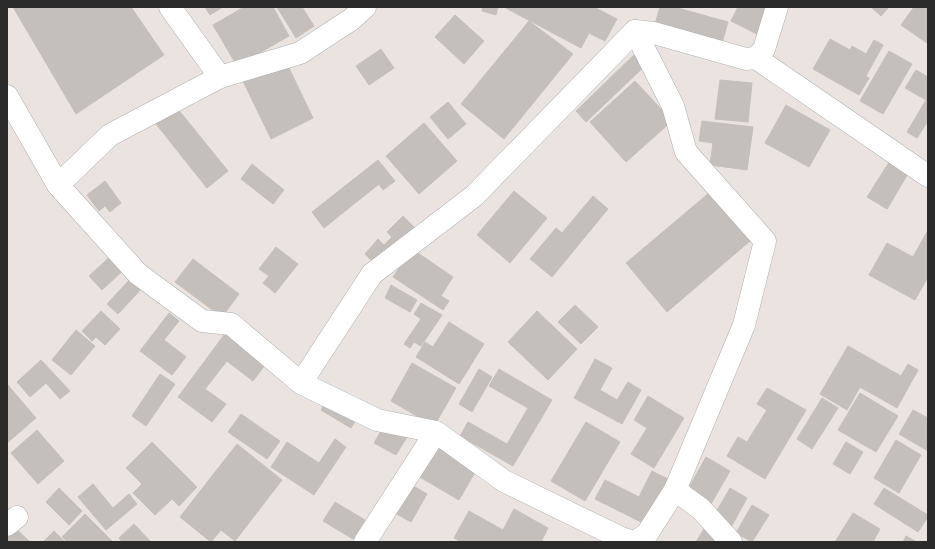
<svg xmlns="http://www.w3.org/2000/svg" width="935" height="549" viewBox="0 0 935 549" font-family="'Fira Sans Condensed',sans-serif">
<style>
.building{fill:#c4bfbb;stroke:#c7bfb9}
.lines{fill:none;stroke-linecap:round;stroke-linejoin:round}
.minor-casing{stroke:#acb0b6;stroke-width:23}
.minor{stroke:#fff;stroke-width:22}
</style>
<rect width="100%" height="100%" fill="#ebe3df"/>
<g class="building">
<polygon points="13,7 131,7 164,55 76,114"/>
<polygon points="205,7 223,7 210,15"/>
<polygon points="244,7 273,7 289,36 237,66 213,25"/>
<polygon points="277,7 302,7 314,26 296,38"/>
<polygon points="483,7 498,7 496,15 482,11"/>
<polygon points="504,7 594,7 617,19 605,41 589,33 581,48"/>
<polygon points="660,7 674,7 728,22 722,43 655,24"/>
<polygon points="738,7 773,7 759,35 731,21"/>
<polygon points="871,7 889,7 881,16"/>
<polygon points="914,7 928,7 928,42 927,43 901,25"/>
<polygon points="455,15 484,41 464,64 435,37"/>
<polygon points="529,21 573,54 504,139 461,104"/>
<polygon points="830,39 850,50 852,46 866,54 874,40 883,45 866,76 869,78 859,95 813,69"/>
<polygon points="381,49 394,68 369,85 356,66"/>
<polygon points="889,51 912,64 883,114 860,101"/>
<polygon points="637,52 648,63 586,122 576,111"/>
<polygon points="288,66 313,118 271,139 241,77"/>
<polygon points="916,70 928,77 928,121 917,138 907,132 926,100 905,88"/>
<polygon points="720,80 752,83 748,122 715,119"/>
<polygon points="635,81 672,121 626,162 590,122"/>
<polygon points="448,102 466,124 448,139 430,117"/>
<polygon points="786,105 830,130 809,167 765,143"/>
<polygon points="177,108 228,171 207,188 156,124"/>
<polygon points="702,121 753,127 747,170 710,165 713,143 699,141"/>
<polygon points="424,123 457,161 419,194 386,156"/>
<polygon points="378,160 395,181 383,190 379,184 324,228 312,212"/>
<polygon points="890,161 909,172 887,209 867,197"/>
<polygon points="252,164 284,190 273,204 241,179"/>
<polygon points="105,181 121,203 110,212 105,206 99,211 87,195"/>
<polygon points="514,191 547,218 510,263 477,235"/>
<polygon points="709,193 750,241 667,312 626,263"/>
<polygon points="593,196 608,209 552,277 530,259 556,228 562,233"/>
<polygon points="403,216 415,228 378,267 365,254 378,239 384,245 392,237 387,232"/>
<polygon points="928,230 928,277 915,300 869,275 887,243 913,257"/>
<polygon points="276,247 298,264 275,293 263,283 269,276 259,269"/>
<polygon points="412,249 453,277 441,296 449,301 443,310 393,277"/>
<polygon points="114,253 127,267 102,290 89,276"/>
<polygon points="193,259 239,294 222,317 175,282"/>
<polygon points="133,276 144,286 118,314 107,304"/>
<polygon points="391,285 417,300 410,312 385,298"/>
<polygon points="421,303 442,315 421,346 414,342 410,348 404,344 421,319 414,314"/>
<polygon points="575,305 598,327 581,344 558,322"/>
<polygon points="101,311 120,329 105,345 96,337 92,341 82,331"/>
<polygon points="537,311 577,349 548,380 508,342"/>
<polygon points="169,313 179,321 164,340 186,357 172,375 140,351"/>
<polygon points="449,322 484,344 459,384 416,357 425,342 433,347"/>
<polygon points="76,330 95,346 71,375 52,360"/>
<polygon points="227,331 268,361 253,381 227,361 205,389 226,404 212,422 178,397"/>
<polygon points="848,346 901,376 908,364 918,370 897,408 860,387 847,410 820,394"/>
<polygon points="595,359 612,368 600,390 617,400 628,382 641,390 622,424 574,398"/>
<polygon points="41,360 70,391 60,399 46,383 30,397 17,382"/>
<polygon points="412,363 456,388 434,426 391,401"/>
<polygon points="479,369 492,377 472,412 459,404"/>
<polygon points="499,369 552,400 513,466 460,436 468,422 507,444 528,408 489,386"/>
<polygon points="160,374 175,384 146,426 132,416"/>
<polygon points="7,384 36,418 7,443"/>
<polygon points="767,388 806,410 765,479 727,456 738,437 747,442 767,410 757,404"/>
<polygon points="860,393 898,416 876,452 838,430"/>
<polygon points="648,396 684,418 654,468 631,454 647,428 634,420"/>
<polygon points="328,397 359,415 351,428 321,410"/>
<polygon points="822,398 838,408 812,449 797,439"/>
<polygon points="913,410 928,418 928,451 899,434"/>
<polygon points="241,414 280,441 267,459 228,432"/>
<polygon points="586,422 620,442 585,501 551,481"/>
<polygon points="385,424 407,437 396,455 374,443"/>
<polygon points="37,430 64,461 38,484 11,453"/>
<polygon points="335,439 346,447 314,495 271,467 287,442 319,463"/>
<polygon points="896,440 921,455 899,493 874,478"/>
<polygon points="152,442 197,487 179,506 172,499 155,515 133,493 142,484 126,468"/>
<polygon points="846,442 863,452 850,474 833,464"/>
<polygon points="438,443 478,467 459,500 418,476"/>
<polygon points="237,444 282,480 235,541 221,530 211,542 180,517"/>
<polygon points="706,457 730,471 711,504 687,491"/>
<polygon points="652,471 672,481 649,526 595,499 605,480 639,497"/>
<polygon points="93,484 113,508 129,494 137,504 106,530 78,497"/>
<polygon points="410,484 427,494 411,522 393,512"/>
<polygon points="59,488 82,511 69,525 46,502"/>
<polygon points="730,488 747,498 730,529 712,519"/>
<polygon points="884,488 928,515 928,517 918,532 874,504"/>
<polygon points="335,502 365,520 353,539 323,521"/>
<polygon points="752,505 769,515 752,542 736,533"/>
<polygon points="514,509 548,528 541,542 461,542 454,538 469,511 503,530"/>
<polygon points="853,513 880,529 873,542 835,542"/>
<polygon points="85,514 113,542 67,542 62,537"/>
<polygon points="134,524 151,542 122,542 119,538"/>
<polygon points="707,524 717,542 696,542"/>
<polygon points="14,527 30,542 7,542 7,535"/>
<polygon points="54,531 65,542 43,542"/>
<polygon points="906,536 917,542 903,542"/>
</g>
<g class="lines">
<defs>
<g id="minor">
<polyline points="170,7 220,77"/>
<polyline points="635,31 673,106 686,152 765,241 744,325 675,490"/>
<polyline points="756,58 928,176"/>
<polyline points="7,96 58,185 138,274 202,321 231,324 301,383 377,420 436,432 504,481 621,538 634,542"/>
<polyline points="58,185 110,135 220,77 300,53 352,19 365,7"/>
<polyline points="301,383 372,274 474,196 635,31 654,33 746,59 756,58 764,49 777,7"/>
<polyline points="7,525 17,517"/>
<polyline points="365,542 436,432"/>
<polyline points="635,542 647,534 675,490 701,509 731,542"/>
</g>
</defs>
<use href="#minor" class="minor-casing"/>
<use href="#minor" class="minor"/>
</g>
<rect width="935" height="549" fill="none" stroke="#2b2b2b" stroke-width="16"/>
</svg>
